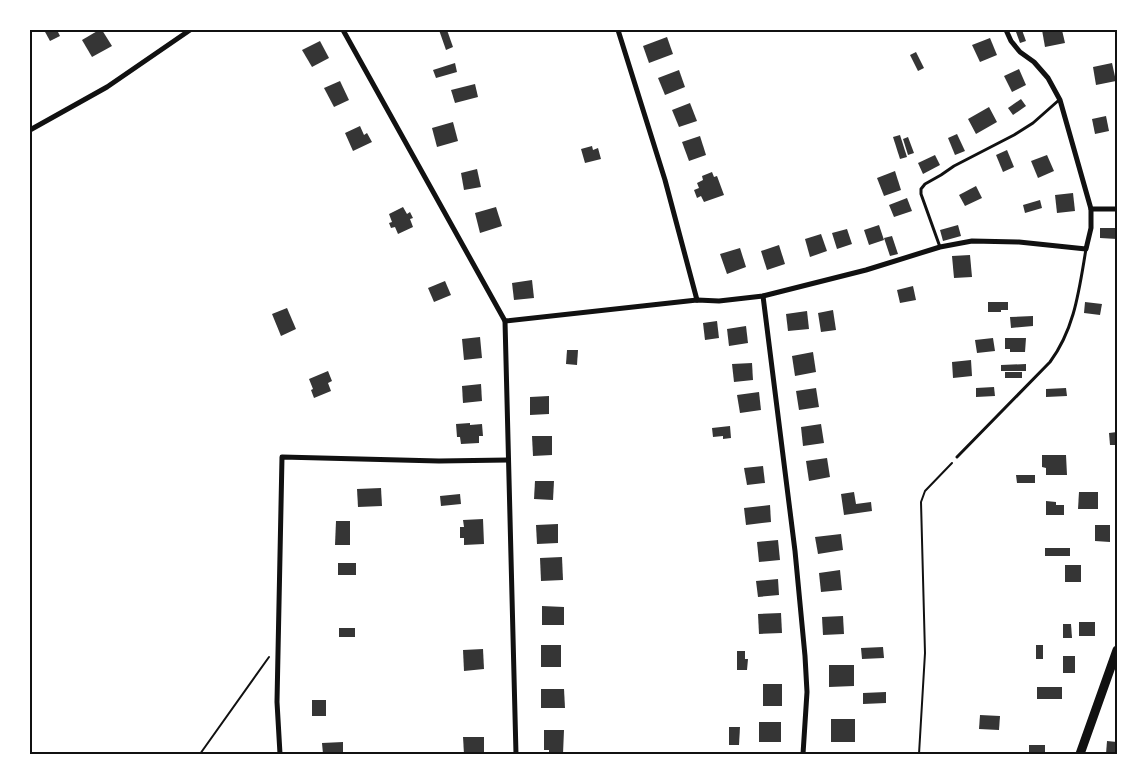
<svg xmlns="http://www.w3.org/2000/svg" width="1147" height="784" viewBox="0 0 1147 784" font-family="'Sofia Sans Condensed',sans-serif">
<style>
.building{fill:#353535}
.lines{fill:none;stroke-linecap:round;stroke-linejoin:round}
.path{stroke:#111;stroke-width:2}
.service{stroke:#111;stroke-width:3}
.minor{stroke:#111;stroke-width:5}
.tertiary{stroke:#111;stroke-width:9}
.neatline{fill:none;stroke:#111;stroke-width:2}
</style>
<rect width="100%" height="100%" fill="#fff"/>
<g class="building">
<polygon points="44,30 57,30 60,36 50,41"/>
<polygon points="99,30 102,30 112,46 92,57 82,40"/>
<polygon points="439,30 447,30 453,47 446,50"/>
<polygon points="1021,30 1022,30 1026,41 1020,43 1016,32"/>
<polygon points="1042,30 1062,30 1065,43 1045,47"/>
<polygon points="667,37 673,54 649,63 643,46"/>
<polygon points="990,38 997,55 980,62 972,45"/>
<polygon points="320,41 329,58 312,67 302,50"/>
<polygon points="916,52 924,68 918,71 910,55"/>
<polygon points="455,63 457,72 436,78 433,70"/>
<polygon points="1112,63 1116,81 1096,85 1093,67"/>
<polygon points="1019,69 1026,85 1012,92 1004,76"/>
<polygon points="679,70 685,87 665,95 658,78"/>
<polygon points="340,81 349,100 334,107 324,88"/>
<polygon points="475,84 478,97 455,103 451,90"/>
<polygon points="1021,99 1026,106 1013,115 1008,108"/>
<polygon points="690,103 697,121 679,127 672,110"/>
<polygon points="989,107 997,122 976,134 968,119"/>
<polygon points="1106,116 1109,131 1095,134 1092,119"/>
<polygon points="453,122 458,141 437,147 432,128"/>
<polygon points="360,126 364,135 367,133 372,142 353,151 345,133"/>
<polygon points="957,134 965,151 955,155 948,138"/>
<polygon points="900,135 907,157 900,159 893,137"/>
<polygon points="700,136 706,155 689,161 682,142"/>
<polygon points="908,137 914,153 908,155 903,139"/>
<polygon points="592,146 593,150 598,148 601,159 585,163 581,149"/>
<polygon points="1007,150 1014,167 1003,172 996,155"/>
<polygon points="935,155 940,165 923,174 918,163"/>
<polygon points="1047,155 1054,171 1038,178 1031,161"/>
<polygon points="477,169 481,187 464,190 461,173"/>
<polygon points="895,171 901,190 884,196 877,178"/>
<polygon points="712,172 714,177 717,176 724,195 704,202 701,196 697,198 694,190 699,188 697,183 703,180 702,176"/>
<polygon points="976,186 982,198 965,206 959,195"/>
<polygon points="1073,193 1075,211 1057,213 1055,195"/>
<polygon points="907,198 912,211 894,217 889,205"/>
<polygon points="1040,200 1042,208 1025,213 1023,205"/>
<polygon points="403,207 407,214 410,212 413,218 410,219 413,227 398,234 395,227 391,228 389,223 392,222 389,214"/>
<polygon points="496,207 502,226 480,233 475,213"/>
<polygon points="879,225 884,240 869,245 864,230"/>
<polygon points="958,225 961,236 943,241 940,230"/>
<polygon points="1100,228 1117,228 1117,239 1100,238"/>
<polygon points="847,229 852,244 837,249 832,233"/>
<polygon points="821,234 827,251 810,257 805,239"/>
<polygon points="892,236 898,254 890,256 884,238"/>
<polygon points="779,245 785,264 767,270 761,251"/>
<polygon points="740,248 746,267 727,274 720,254"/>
<polygon points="970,255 972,277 954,278 952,256"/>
<polygon points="532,280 534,298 514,300 512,283"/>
<polygon points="445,281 451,295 434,302 428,288"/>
<polygon points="913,286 916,300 900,303 897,290"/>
<polygon points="988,302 1008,302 1008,310 1001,310 1001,312 988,312"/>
<polygon points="1085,302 1102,304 1100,315 1084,313"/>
<polygon points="287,308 296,329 281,336 272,314"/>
<polygon points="833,310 836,330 821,332 818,313"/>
<polygon points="807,311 809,329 788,331 786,314"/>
<polygon points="1033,316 1033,326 1011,328 1010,317"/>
<polygon points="717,321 719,338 705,340 703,323"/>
<polygon points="746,326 748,343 729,346 727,329"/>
<polygon points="480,337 482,358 464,360 462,339"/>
<polygon points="993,338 995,351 977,353 975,340"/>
<polygon points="1005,338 1026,338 1025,352 1010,352 1010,349 1005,349"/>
<polygon points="567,350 578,350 577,365 566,364"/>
<polygon points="813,352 816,372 795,376 792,356"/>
<polygon points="971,360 972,376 953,378 952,362"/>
<polygon points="752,363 753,380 734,382 732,364"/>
<polygon points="1026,364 1026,371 1001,371 1001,365"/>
<polygon points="328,371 332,381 328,383 331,391 314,398 311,390 313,389 309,379"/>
<rect x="1005" y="372" width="17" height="6"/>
<polygon points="481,384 482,401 463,403 462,386"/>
<polygon points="994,387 995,396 976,397 976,388"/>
<polygon points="816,388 819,407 799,410 796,391"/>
<polygon points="1066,388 1067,396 1046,397 1046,389"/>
<polygon points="759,392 761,410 740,413 737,395"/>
<polygon points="549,396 549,414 530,415 530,397"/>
<polygon points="470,423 470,425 482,424 483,436 479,436 479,443 461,444 460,437 457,437 456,424"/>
<polygon points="821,424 824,443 803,446 801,427"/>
<polygon points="730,426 731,438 723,439 723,436 713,437 712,428"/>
<polygon points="1117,432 1117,445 1110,445 1109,433"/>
<polygon points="532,436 552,436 552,455 533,456"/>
<polygon points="1042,455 1066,455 1067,475 1046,475 1046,468 1042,467"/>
<polygon points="827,458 830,477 809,481 806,461"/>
<polygon points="763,466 765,483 747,485 744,468"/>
<polygon points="1016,475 1035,475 1035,483 1017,483"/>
<polygon points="535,481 554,481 553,500 534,499"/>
<polygon points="381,488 382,506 358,507 357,489"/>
<polygon points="854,492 856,504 871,502 872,511 844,515 841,494"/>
<polygon points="1079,492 1098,492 1098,509 1078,509"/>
<polygon points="460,494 461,504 441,506 440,496"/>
<polygon points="1046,501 1056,502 1056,505 1064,505 1064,515 1046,515"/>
<polygon points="770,505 771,522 746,525 744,508"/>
<polygon points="483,519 484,544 464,545 464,538 460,538 460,527 464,527 463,520"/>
<polygon points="336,521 350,521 350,545 335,545"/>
<polygon points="558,524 558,543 537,544 536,525"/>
<polygon points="1095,525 1110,525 1110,542 1095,541"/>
<polygon points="841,534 843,550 818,554 815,537"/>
<polygon points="778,540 780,560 759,562 757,542"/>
<rect x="1045" y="548" width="25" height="8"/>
<polygon points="562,557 563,580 541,581 540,558"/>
<rect x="338" y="563" width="18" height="12"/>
<rect x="1065" y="565" width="16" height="17"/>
<polygon points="840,570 842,590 821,592 819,573"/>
<polygon points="778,579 779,595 758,597 756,581"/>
<polygon points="542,606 564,607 564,625 542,625"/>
<polygon points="781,613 782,633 759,634 758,614"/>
<polygon points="843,616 844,634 823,635 822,617"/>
<rect x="1079" y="622" width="16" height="14"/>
<polygon points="1063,624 1071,624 1072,638 1063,638"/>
<rect x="339" y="628" width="16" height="9"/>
<rect x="541" y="645" width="20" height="22"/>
<rect x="1036" y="645" width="7" height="14"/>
<polygon points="883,647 884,658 862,659 861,648"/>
<polygon points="483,649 484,669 464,671 463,650"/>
<polygon points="737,651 745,651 745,659 748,659 747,670 737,670"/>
<rect x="1063" y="656" width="12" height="17"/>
<polygon points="829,665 854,665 854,686 829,687"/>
<rect x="763" y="684" width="19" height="22"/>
<rect x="1037" y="687" width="25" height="12"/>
<polygon points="541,689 564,689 565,708 541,708"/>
<polygon points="886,692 886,703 863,704 863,693"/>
<rect x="312" y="700" width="14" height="16"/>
<polygon points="980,715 1000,716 999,730 979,729"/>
<rect x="831" y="719" width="24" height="23"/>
<rect x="759" y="722" width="22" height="20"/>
<polygon points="729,727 740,727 739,745 729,745"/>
<polygon points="544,730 564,730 563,754 549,754 549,750 544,750"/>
<polygon points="463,737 484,737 484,754 464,754"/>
<polygon points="1107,741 1117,742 1117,754 1106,754"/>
<polygon points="343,742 343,754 323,754 322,743"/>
<rect x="1029" y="745" width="16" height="9"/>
</g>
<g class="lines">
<g class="path">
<polyline points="200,754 269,657"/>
<polyline points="919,754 925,653 921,502 925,491 952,463"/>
</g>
<g class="service">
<polyline points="940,247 921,194 921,189 925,184 941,175 954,166 1014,135 1033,123 1059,100"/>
<path d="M957 457 1050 362C1075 328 1079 290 1086 249"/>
</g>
<g class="minor">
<polyline points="343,30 505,321 516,754"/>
<polyline points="618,30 665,180 697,300"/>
<polyline points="1006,30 1011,41 1020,52 1034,62 1048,78 1060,100 1091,209 1117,209"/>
<polyline points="30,130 107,87 190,30"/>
<polyline points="763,296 795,551 805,656 807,692 803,754"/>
<polyline points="505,321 697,300 719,301 763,296 866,270 940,247 972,241 1019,242 1086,249 1091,228 1091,209"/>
<polyline points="280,754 277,702 282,457 439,461 508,460"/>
</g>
<polyline class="tertiary" points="1080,754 1117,650"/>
</g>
<rect width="1147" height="784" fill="none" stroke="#ffffff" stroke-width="62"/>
<rect x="31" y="31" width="1085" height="722" class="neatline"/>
</svg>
